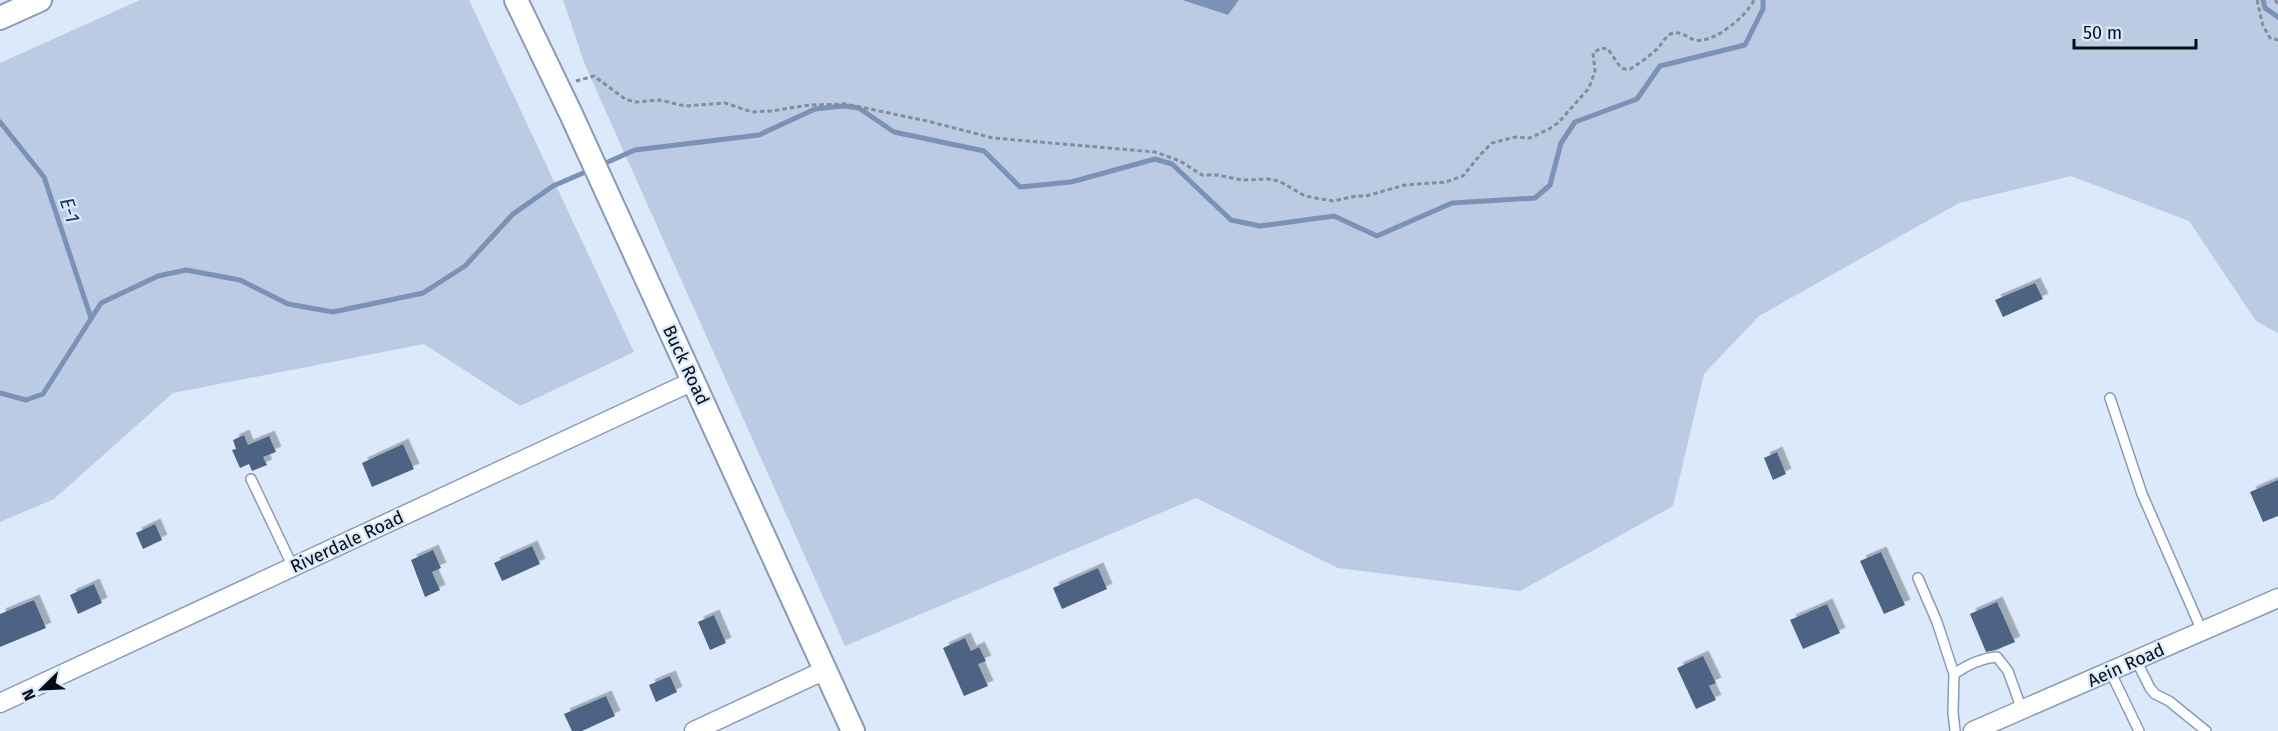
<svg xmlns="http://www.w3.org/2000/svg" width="2278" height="731" viewBox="0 0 2278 731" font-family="'Fira Sans',sans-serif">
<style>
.green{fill:#bacbe3}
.water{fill:#7a92b5}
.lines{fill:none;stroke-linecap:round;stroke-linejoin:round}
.stream{stroke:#7a92b5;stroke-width:5}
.building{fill:#4d6484;filter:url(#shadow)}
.service-casing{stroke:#899cb6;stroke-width:12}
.minor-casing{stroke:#899cb6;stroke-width:21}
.tertiary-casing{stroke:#899cb6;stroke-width:26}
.path{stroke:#838d9a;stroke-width:3;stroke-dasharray:4.5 3;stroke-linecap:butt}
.service{stroke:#fff;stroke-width:9}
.minor{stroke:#fff;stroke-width:18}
.tertiary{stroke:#fff;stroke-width:22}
.labels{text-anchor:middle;stroke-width:4.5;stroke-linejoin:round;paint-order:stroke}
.street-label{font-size:18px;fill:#060c15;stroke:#dce9fa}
.water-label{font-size:20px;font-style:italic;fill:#163764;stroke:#dce9fa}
</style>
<defs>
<filter id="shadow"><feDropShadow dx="5.5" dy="-5.5" stdDeviation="0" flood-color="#0004"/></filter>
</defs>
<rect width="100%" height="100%" fill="#dce9fa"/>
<g class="green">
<polygon points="140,0 469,0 634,352 520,406 424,344 173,393 54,499 0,522 0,63"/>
<polygon points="563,0 1182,0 1228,15 1239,0 2278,0 2278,333 2256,321 2189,221 2071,176 1959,203 1759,316 1704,374 1673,506 1520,591 1338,568 1196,498 845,646 585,65"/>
</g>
<polygon class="water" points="1182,0 1239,0 1228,15"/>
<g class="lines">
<g class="stream">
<polyline points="2263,0 2265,8 2278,17"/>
<polyline points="0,122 44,177 91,318"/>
<polyline points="601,165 635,150 759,135 815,109 843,106 859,108 894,132 984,151 1020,187 1071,182 1155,159 1172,164 1231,220 1260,226 1334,216 1377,236 1452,203 1535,198 1550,185 1561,143 1575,122 1637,99 1660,66 1745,45 1763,9 1763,0"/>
<polyline points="0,393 26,400 43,394 101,303 158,276 186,270 240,280 288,304 333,312 423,293 465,266 513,214 553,186 590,170"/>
</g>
</g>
<g class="building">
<polygon points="2035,283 2043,299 2003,317 1995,300"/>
<polygon points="244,435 248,445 269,436 276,452 263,457 267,465 252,471 249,464 240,468 232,450 236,449 233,440"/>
<polygon points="403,444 414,469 372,487 362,463"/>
<polygon points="1777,452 1786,474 1773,480 1764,458"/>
<polygon points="2278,480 2278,516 2263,522 2250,492"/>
<polygon points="155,524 162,540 143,549 136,533"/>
<polygon points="532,546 540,564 502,581 494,563"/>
<polygon points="433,550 441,568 432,572 440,590 425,597 411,560"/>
<polygon points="1881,552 1905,605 1884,614 1860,561"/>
<polygon points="1098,568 1107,589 1062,609 1053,588"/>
<polygon points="94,584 102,603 78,614 70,595"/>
<polygon points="34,600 46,628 0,647 0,614"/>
<polygon points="1997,602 2015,642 1996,650 1986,652 1970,614"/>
<polygon points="1827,604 1840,633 1803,649 1790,620"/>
<polygon points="714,615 726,643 710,650 698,622"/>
<polygon points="965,638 971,651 979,647 986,661 978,664 988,686 964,696 943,648"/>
<polygon points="1703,656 1716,683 1709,686 1716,700 1696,709 1677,668"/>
<polygon points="670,676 677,692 656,702 649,685"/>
<polygon points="606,696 615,716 582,731 572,731 564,714"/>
</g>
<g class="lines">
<defs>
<g id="service">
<polyline points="2110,398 2142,494 2202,631"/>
<polyline points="251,479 293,567"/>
<polyline points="1918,578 1937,622 1954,674 1953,712 1955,731"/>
<polyline points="2136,660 2150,688 2155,694 2169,701 2206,731"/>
<polyline points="2110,671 2139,731"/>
<path d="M1954 674C1967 665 1981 658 1997 657L2008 671 2022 710"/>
</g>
<g id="minor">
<polyline points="0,703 693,381"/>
<polyline points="694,731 825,670"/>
<polyline points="1973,731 2278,598"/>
</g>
<g id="tertiary">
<polyline points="516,0 571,114 853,731"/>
<polyline points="0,18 40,0"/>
</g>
</defs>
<use href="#service" class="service-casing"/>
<use href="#minor" class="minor-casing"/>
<use href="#tertiary" class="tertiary-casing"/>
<g class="path">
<polyline points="2257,0 2263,26 2270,38 2278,40"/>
<polyline points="2275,0 2278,4"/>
<path d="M576 81 594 76 625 99 635 102 660 100 685 106 725 103 752 112 771 111 809 105 846 104 927 121 993 138 1155 152 1180 161 1202 175H1217L1242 180 1268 179 1279 181 1305 196 1333 201 1356 196H1366L1405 185 1446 182 1463 176 1480 155 1492 143 1515 137 1530 138 1549 129 1558 123 1589 88 1595 71 1593 53 1601 48 1608 49 1619 65 1624 69H1630C1639 64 1649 56 1657 49 1663 44 1664 36 1673 33 1682 31 1687 38 1695 40 1713 44 1747 16 1754 0"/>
</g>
<use href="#service" class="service"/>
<use href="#minor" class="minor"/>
<use href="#tertiary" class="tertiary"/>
</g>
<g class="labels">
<g class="street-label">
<text transform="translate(686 365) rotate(65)" y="6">Buck Road</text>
<text transform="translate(347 542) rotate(-25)" y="6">Riverdale Road</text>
<text transform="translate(2126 665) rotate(-24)" y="6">Aein Road</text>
</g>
<g class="water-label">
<text transform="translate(70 210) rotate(72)" y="7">E-1</text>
</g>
</g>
<g transform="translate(42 689) rotate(246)" stroke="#dce9fa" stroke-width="4.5" paint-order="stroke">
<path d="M0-4.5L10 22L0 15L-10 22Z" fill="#060c15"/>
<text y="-9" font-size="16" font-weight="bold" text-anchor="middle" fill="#060c15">N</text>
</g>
<path d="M2074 39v9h122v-9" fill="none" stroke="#060c15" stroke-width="3"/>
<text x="2083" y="39" font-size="18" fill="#060c15" stroke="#dce9fa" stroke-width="4.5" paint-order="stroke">50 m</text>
</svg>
